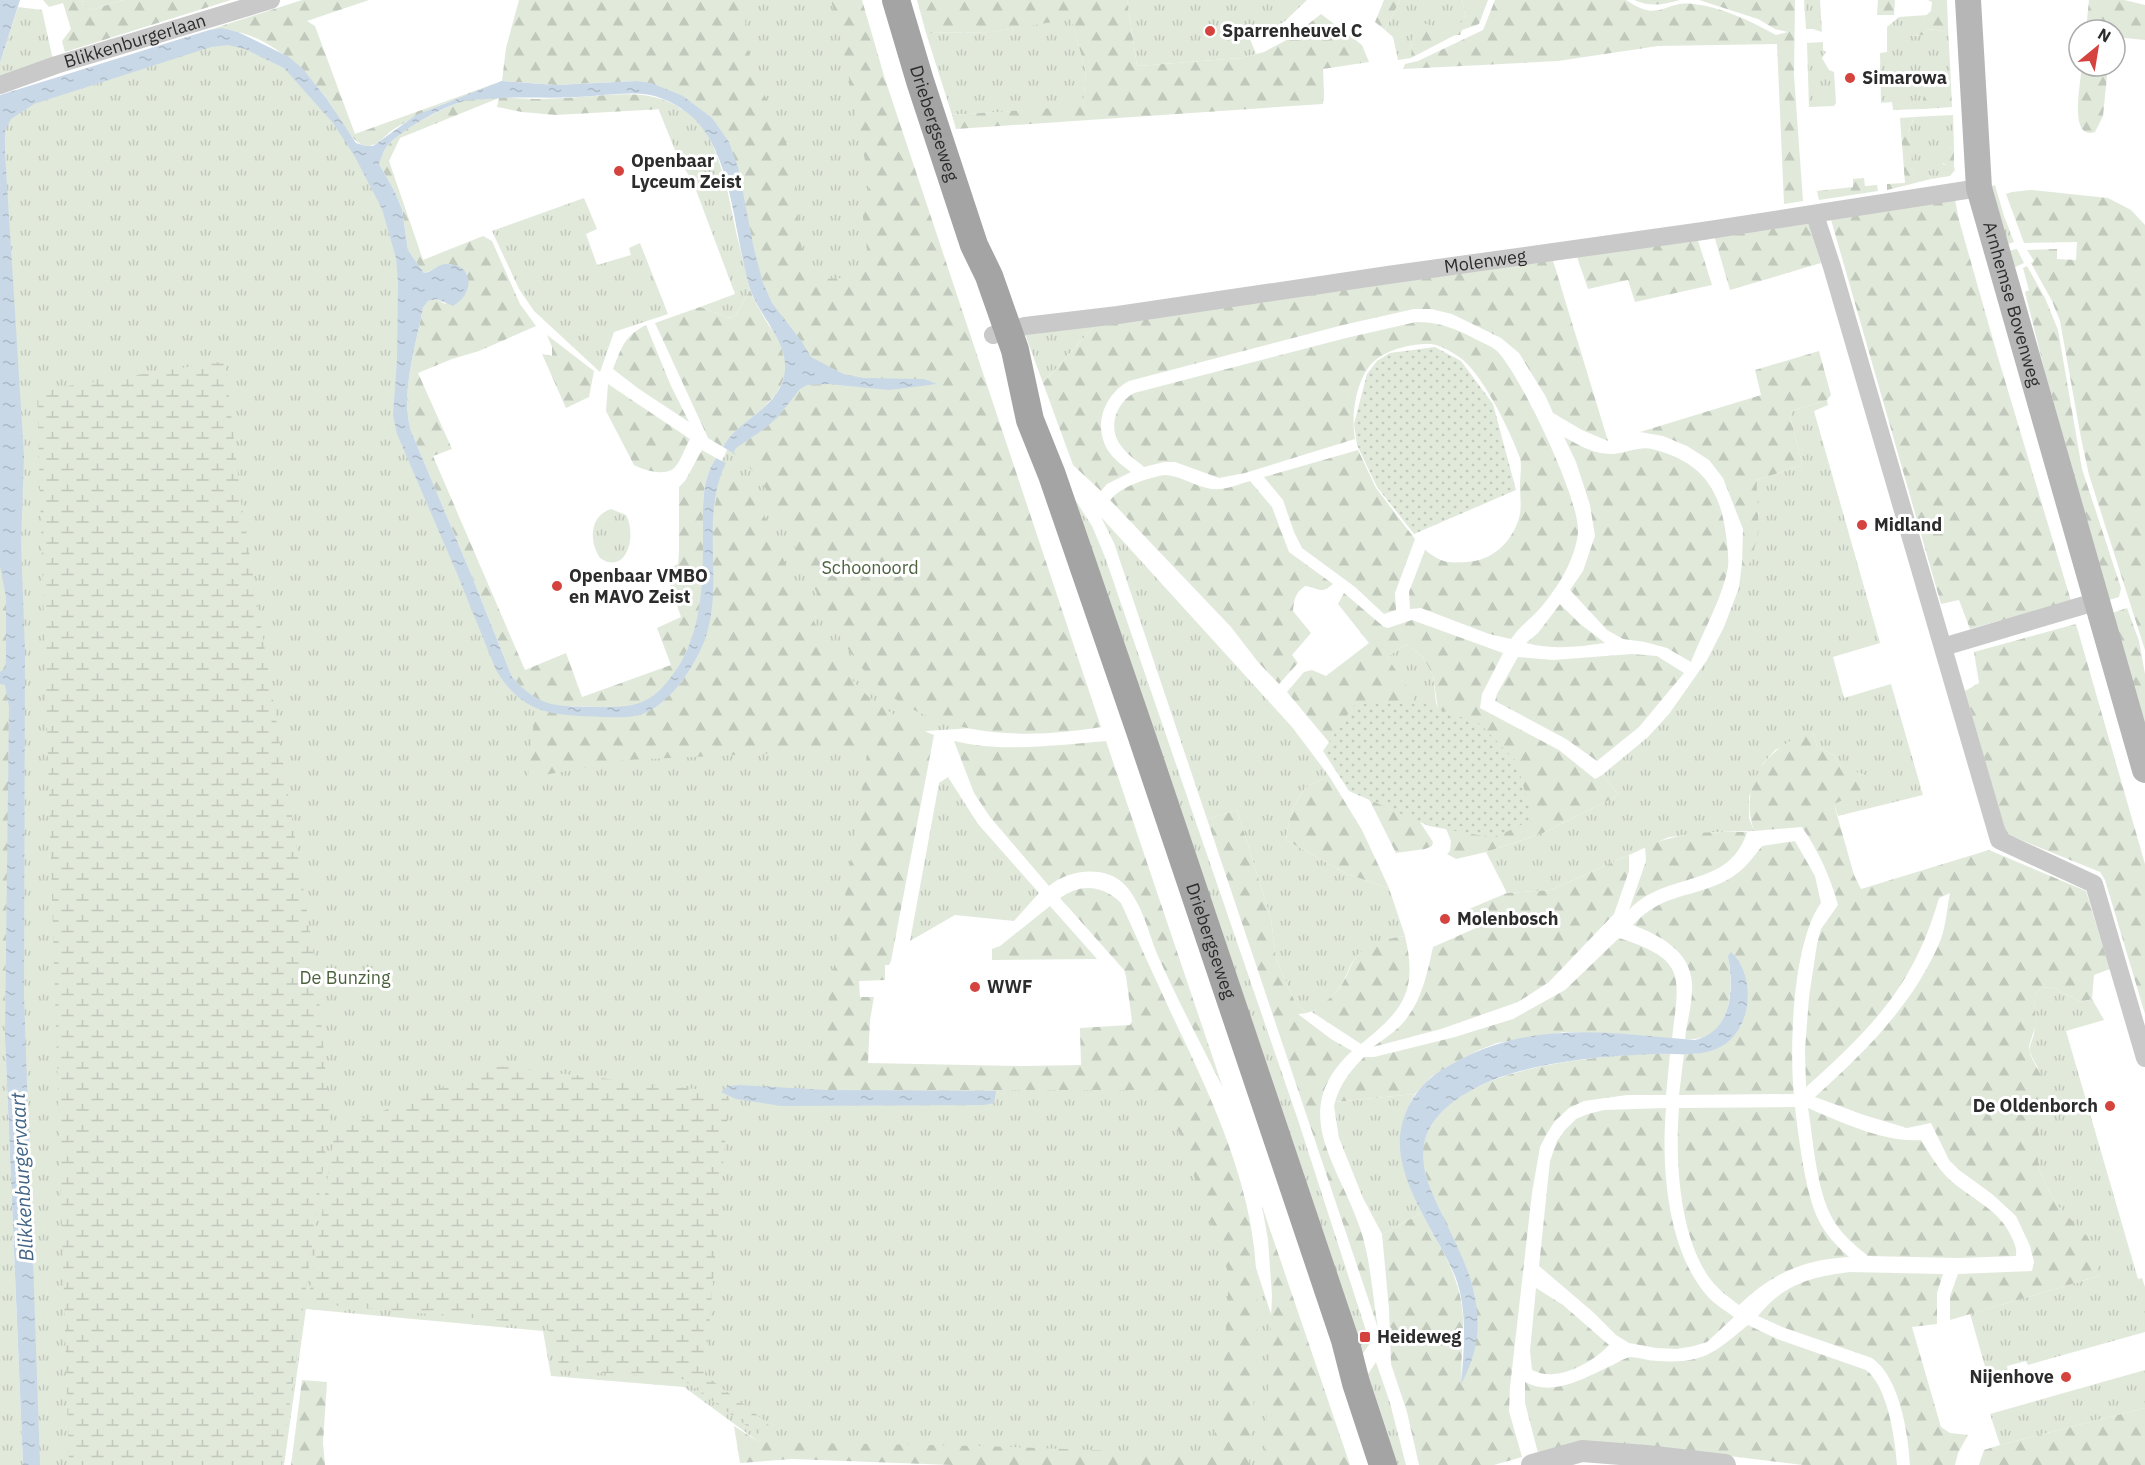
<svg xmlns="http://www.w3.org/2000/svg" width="2145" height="1465" viewBox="0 0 2145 1465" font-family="'IBM Plex Sans',sans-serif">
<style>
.grass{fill:url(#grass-tufts)}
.forest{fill:url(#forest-firs)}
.wetland{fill:url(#wetland-marsh)}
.garden{fill:url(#garden-dots)}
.water{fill:url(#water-ripples)}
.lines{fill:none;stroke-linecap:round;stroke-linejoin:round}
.minor{stroke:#c9c9c9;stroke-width:18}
.tertiary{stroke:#c9c9c9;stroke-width:22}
.secondary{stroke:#b6b6b6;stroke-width:26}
.primary{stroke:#a4a4a4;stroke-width:28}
.poi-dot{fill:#d4433e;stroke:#fff;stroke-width:2}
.labels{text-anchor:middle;stroke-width:6;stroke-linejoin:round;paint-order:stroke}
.poi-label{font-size:18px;font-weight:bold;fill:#2c2c2c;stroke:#fff;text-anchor:start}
.street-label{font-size:18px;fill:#2c2c2c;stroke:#fff}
.park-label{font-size:18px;fill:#4c633e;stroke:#fff}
.water-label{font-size:20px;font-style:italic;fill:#436586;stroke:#fff}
</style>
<defs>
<pattern id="grass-tufts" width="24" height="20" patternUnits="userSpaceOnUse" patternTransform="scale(1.5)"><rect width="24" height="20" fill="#e1e9db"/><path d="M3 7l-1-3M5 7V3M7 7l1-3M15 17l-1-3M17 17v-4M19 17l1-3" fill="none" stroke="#c1c8bc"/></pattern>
<pattern id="forest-firs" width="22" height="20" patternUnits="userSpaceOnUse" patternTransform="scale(1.5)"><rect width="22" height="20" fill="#e1e9db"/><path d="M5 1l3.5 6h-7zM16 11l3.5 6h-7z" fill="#c1c8bc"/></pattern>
<pattern id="wetland-marsh" width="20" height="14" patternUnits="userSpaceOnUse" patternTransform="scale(1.5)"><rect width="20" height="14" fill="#e1e9db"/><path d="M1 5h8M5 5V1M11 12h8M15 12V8" fill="none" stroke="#c1c8bc"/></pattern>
<pattern id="garden-dots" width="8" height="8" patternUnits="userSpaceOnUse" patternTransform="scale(1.5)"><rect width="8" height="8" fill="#e1e9db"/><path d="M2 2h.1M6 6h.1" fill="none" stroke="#c1c8bc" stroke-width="1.8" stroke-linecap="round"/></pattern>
<pattern id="water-ripples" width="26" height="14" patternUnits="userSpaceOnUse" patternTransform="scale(1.5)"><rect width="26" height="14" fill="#c9d8e7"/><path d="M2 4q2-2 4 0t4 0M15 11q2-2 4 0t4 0" fill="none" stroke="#adbac6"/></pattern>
</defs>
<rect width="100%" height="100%" fill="#fff"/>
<g class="grass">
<polygon points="82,0 123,0 91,10 84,7"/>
<polygon points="527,0 858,0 988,727 881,734 836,1079 1195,1081 1273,1320 1270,1465 1094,1465 771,1451 684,1387 551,1376 543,1331 306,1309 284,1465 32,1465 5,1037 23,1465 0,1465 0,104 217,34 292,70 365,159 407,263 399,409 504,672 583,713 686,665 710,485 731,442 787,390 724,151 691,107"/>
<polygon points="1127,0 1307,0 1284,22 1250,39 1256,54 1241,58 1137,66"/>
<polygon points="1400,0 1462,0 1466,19 1459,35 1412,38 1411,58 1398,60 1393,37 1385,30"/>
<polygon points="1804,0 1820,0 1822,32 1813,29 1806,29"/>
<polygon points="18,7 42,10 53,60 0,80 0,63"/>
<polygon points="1927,15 1922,19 1913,36 1923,35 1927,29 1944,31 1948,26 1951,85 1934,86 1923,99 1923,109 1893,110 1892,102 1881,103 1880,53 1887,52 1887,27 1899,17"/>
<polygon points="1071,18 1086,71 1083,107 952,115 926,33 992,32"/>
<polygon points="1823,42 1823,50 1826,52 1822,58 1829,70 1834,72 1836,103 1834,106 1809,107 1807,43"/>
<path d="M658 108C665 108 675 106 681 109 719 124 730 204 738 240 742 257 746 273 750 290L736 315 730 318 700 307 735 294 693 182 679 160Z"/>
<polygon points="1953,115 1954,149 1948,147 1943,164 1954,167 1955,170 1950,176 1931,179 1928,172 1914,172 1911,169 1908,133 1914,117"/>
<polygon points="1995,185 2004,216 2014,242 2005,245 1992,186"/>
<polygon points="584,198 597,229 586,234 597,265 631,255 629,248 640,243 668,314 614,332 600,372 534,311 519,289 492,231"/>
<polygon points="2017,249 2024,263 2013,268 2007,251"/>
<polygon points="1099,321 1043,383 1025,334"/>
<polygon points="1827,400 1828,405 1814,411 1880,643 1833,657 1844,698 1891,684 1923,795 1838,816 1834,803 1848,797 1849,770 1840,766 1834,755 1817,746 1813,733 1775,750 1763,764 1749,797 1749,818 1754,831 1716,832 1669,837 1551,890 1507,893 1486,852 1543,833 1619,795 1602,775 1648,737 1669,714 1707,660 1724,627 1754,548 1759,517 1756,497 1757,480 1800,466 1802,463 1790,416 1792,411"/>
<polygon points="1072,495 1092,526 1105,557 1299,1123 1370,1343 1360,1358"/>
<path d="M611 509 626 515C637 535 627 576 600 558 589 542 589 516 611 509Z"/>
<path d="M1101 517 1292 727 1329 776C1321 780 1310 784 1304 790 1292 804 1288 823 1286 840L1347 874 1389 888 1405 936C1393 937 1367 947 1358 955 1350 963 1347 975 1342 984 1335 995 1320 1010 1307 1013L1295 1002 1276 959 1271 919 1237 810 1207 819 1114 543Z"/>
<polygon points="1406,644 1423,657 1433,675 1436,703 1475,808 1387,657"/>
<polygon points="948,777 978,824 1039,893 1014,921 955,915 910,941 939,783"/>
<path d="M2052 987 2081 1002 2092 999 2104 1020 2066 1031 2138 1279 2142 1278 2145 1287V1332L2028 1365 2026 1361 2007 1366 2008 1372 1988 1377 1970 1314 2099 1276 2071 1220 2057 1205 2045 1184 2038 1166V1068C2023 1042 2033 1049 2035 1026 2036 1016 2034 1006 2034 996L2041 988Z"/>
<path d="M1415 1094C1390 1136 1402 1172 1422 1213L1382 1234 1363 1198 1339 1138 1334 1106 1335 1102Z"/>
<polygon points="1376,1362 1390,1403 1406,1465 1394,1465 1366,1377"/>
<polygon points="2145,1370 2145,1408 2000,1445 1990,1414"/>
</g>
<g class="forest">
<polygon points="43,0 82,0 84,7 91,10 123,0 231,0 65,52 62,41 71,29 63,3 49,7"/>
<path d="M302 0H369L307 21 315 26 355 134 502 81 506 48 519 0H745C745 28 746 55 758 81 768 105 783 127 789 153 797 187 798 223 803 257 805 262 807 267 809 271 819 285 847 276 861 275 875 257 860 224 863 203 863 198 868 191 870 186L842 43 831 0H862L885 79 1101 727C1020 741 917 738 861 667 833 631 814 587 795 547 778 513 765 475 733 453L736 448 764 429 777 418 801 389 807 385 829 384 889 390 935 384 908 377 887 379 863 378 843 374 811 357 802 342 772 303 763 283 754 249 738 167 721 129 697 105 636 81 556 85 503 81 500 97C526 100 554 99 580 97 614 95 650 88 680 108L556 115 522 112 497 107 499 98 400 138 389 161 423 260 483 236 492 241 520 304 536 326 479 351 452 359 418 373 452 449 433 456 525 670 566 653 582 697 671 665 657 628 681 617 665 570 678 564 679 552V487L685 481 702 450 716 458C701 480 703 507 703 533 703 581 703 630 676 670 653 704 637 708 598 707 558 706 540 709 512 677L471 574 411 431C400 394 416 345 423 308L428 301 437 299 445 304 467 274 461 269 450 264 424 273 408 250 402 209 394 190 379 164C381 158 383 152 387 147 405 122 463 101 491 89 457 97 424 110 394 129 386 134 377 147 367 146 351 145 337 112 327 99 300 63 257 25 209 30Z"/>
<polygon points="917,0 1127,0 1137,66 1241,58 1264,52 1292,37 1321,14 1362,45 1369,62 1323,69 1324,94 1323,104 956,129 952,115 1083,106 1086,71 1071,19 992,32 926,33"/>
<polygon points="1384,0 1400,0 1385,30 1375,22"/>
<polygon points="1462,0 1488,0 1479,24 1462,30 1460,35 1455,35 1411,58 1412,38 1423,23 1459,34 1460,23 1466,19"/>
<path d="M1495 0H1626C1661 24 1663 0 1693 4 1723 7 1750 21 1776 35L1788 32 1775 29 1758 19 1699 0H1795L1794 75 1803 201 1784 204 1777 44 1658 46 1558 61 1403 69 1405 64 1418 61 1483 30Z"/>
<path d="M1634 0H1680C1663 5 1650 7 1634 0Z"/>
<polygon points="1878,0 1895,0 1894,15 1877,15"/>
<polygon points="1928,0 1947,0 1948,26 1944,31 1927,29 1923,35 1913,36 1911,31 1913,21 1922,19 1931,11 1932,2"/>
<polygon points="2089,0 2124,0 2145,5 2145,40 2115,37 2115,30 2086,30"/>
<path d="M2082 66H2108L2103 116 2095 132C2068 141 2081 81 2082 66Z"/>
<polygon points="1951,85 1952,107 1923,109 1923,99 1926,90 1933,86"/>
<polygon points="1914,117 1908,133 1912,153 1911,169 1914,172 1928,172 1931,179 1887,190 1887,184 1905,183 1900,118"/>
<polygon points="1945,146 1954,149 1954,167 1947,166 1939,159 1941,151"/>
<polygon points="1864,178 1865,186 1877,185 1878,191 1819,200 1817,191 1853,187 1853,179"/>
<polygon points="2031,190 2108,198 2131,210 2145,225 2145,650 2089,475 2081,438 2060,321 2052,301 2031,263 2034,261 2027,250 2057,249 2057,259 2076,260 2077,242 2024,243 2006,194 2012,192"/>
<polygon points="1954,195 1959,220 1997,354 2071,601 1970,629 1959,600 1941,604 1830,216"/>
<polygon points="1808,220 1821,263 1730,290 1713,232"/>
<polygon points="1696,234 1712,285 1635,302 1628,280 1588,289 1575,251"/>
<path d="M1551 254 1608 441 1582 430 1553 413 1546 397 1519 353 1501 338 1452 314 1431 309H1414L1343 325 1129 381C1105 394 1093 424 1107 449 1113 459 1123 466 1131 472L1107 484 1101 491 1073 465 1043 383 1099 321Z"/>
<polygon points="2027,266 2045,298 2058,330 2082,469 2121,588 2119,597 2109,600 2045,372 2025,292 2029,290 2023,268"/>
<path d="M750 290C765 330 810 363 766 405 752 419 733 430 723 447L708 438 655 323 700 307 730 318 736 315Z"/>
<path d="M1416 322C1440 322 1457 329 1477 340 1483 343 1491 346 1497 351 1520 374 1581 501 1578 533 1575 559 1559 586 1542 606 1532 618 1520 626 1511 639L1489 634 1421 608 1410 609 1409 592 1425 550C1442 563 1447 563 1467 562 1492 561 1512 542 1519 518 1522 508 1520 496 1520 486 1520 477 1522 466 1520 458 1510 431 1485 379 1463 360 1456 354 1439 344 1430 344 1411 343 1379 351 1368 368 1355 387 1351 416 1355 439L1245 473 1219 478 1175 462H1164L1144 467C1136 460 1125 453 1119 443 1108 426 1117 402 1134 393L1346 338Z"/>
<path d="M646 325 671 386 689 422 639 389 613 369C622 347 624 336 646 325Z"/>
<polygon points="547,335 594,371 589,397 566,408 542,354 552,356 552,347"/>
<path d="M1819 351 1831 395 1827 400 1792 411 1790 416 1802 463 1800 466 1757 480C1756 497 1760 514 1758 531 1755 553 1745 574 1738 594L1742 564 1743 529 1723 478 1709 460 1687 446 1663 436 1640 432 1761 395 1755 370Z"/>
<path d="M608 384 690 439C685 447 680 464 673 469 663 476 643 470 634 465L606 411Z"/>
<path d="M1564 437C1579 445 1593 454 1611 454 1624 454 1639 446 1652 449 1700 461 1720 487 1726 535 1727 547 1730 561 1727 572 1721 600 1702 634 1691 662L1667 648 1645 642 1623 639 1607 630 1570 590 1583 571 1595 536 1590 505 1576 462Z"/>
<polygon points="1358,450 1376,488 1415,539 1395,593 1396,610 1384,614 1355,587 1302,548 1294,532 1283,500 1264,477"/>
<path d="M726 463 744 478 755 495C782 554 822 660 874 701 891 714 914 727 934 735L891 961 889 965H885V980L859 981 860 997H874L870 1020 868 1063 1023 1066 1081 1065 1080 1028 1130 1025 1132 1021 1126 976 1124 970 1060 898C1081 883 1103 885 1121 903 1138 941 1155 978 1172 1015 1206 1086 1245 1168 1254 1247 1262 1319 1254 1393 1249 1465H952L792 1459 740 1463 734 1426 759 1442 981 1446 1201 1454 1212 1457 1224 1363 1229 1275 1164 1090H827L826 1017 868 749 625 760 528 778 535 708 542 711 638 716 649 711 682 682 705 640 714 551 713 515 722 472Z"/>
<path d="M1165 475C1181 476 1192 485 1207 488 1222 492 1236 485 1250 481L1272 507 1289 552 1333 584C1320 595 1320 588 1305 586 1295 593 1294 600 1293 611L1311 633 1292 655 1298 663 1279 684 1258 662 1231 627 1110 500C1122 486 1147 478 1165 475Z"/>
<polygon points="0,566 6,597 6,668 0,672"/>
<polygon points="1344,593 1384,627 1388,628 1412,620 1503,653 1482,694 1480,708 1559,750 1595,779 1602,775 1619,795 1543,833 1486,852 1456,859 1447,854 1450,851 1451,841 1445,826 1440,724 1433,675 1423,657 1406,644 1387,657 1413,696 1422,730 1348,765 1287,692 1304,672 1312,670 1326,676 1369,643 1338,604"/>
<path d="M1560 604 1579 623 1605 643C1578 647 1553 650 1526 643L1538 633Z"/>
<polygon points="2127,608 2139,641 2145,674 2145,726 2112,613"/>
<polygon points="2076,624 2145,864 2145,1014 2105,880 2100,872 2006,834 1965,691 1979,683 1974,652"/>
<polygon points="1632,654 1657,656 1684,673 1639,727 1597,761 1566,739 1495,701 1497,694 1518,657 1553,660"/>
<polygon points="0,684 5,685 9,707 5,1018 0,1020"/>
<path d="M1813 733 1817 746 1834 755 1840 766 1871 777C1869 794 1848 797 1834 804L1854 875 1861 889 1989 850 2086 891 2110 969 2094 975 2092 999 2081 1002 2052 987 2041 988 2034 996 2036 1024 2029 1046 2031 1056 2042 1078 2038 1122V1166L2045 1184 2057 1205 2087 1236 2096 1252 2099 1276 1950 1320V1296L1958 1274 2032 1271 2034 1262 2030 1246 2016 1216 1992 1194 1959 1170 1949 1160 1931 1123 1907 1128 1864 1115 1815 1097C1866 1051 1914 1004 1941 939 1946 925 1947 908 1950 893L1939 898C1914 986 1872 1028 1806 1087L1805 1050 1809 997 1817 944 1821 929 1838 905C1830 876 1819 852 1802 827L1754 831C1742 797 1755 762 1787 743 1794 738 1804 736 1813 733Z"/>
<path d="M954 741C1003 753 1057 745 1106 741L1223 1088C1201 1044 1178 1001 1158 956 1148 932 1143 905 1125 885 1106 865 1069 869 1049 886L990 817 974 793Z"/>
<path d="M1329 776 1362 830 1389 888 1347 874 1286 840C1288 823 1292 804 1304 790 1310 784 1321 780 1329 776Z"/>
<polygon points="1367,795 1414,813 1433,842 1432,846 1425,849 1396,853"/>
<path d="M1237 810 1271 919 1276 959 1295 1002 1307 1013 1298 1014 1331 1039 1352 1051C1287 1111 1338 1163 1360 1228 1371 1260 1372 1294 1378 1328L1207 819Z"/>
<path d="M1747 832C1729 890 1666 870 1629 910L1646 861 1645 847C1683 831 1707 832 1747 832Z"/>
<path d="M1795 841 1815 876 1821 903C1793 941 1789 1047 1794 1094L1679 1095 1684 1054H1696L1741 1026 1728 956C1734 990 1732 1043 1685 1039 1687 1021 1693 1002 1692 984 1691 951 1659 935 1633 925 1665 891 1693 899 1729 879 1743 871 1752 859 1762 846Z"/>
<path d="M1629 855V871L1614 914 1549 982 1518 1002 1441 1029 1373 1047C1382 1040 1392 1034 1400 1026 1421 1005 1427 974 1433 947L1476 928 1469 909 1507 893 1551 890Z"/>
<polygon points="1050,906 1097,959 992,960 992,949 1000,946"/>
<path d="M1405 936C1418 992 1403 1010 1361 1044L1312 1012C1323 1004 1333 997 1341 986 1347 977 1350 965 1357 956 1368 943 1389 938 1405 936Z"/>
<path d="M1619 938C1688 960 1679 976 1672 1039L1635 1035 1565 1032 1497 1043 1479 1050 1450 1065 1431 1077 1415 1094 1335 1102C1340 1084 1351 1070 1364 1057H1374L1455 1037 1513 1019 1565 990Z"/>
<path d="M1657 1053 1670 1054 1666 1095H1627L1584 1101 1569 1108 1555 1121 1546 1135 1540 1147 1532 1193 1510 1387 1509 1411 1522 1457 1494 1465H1419L1407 1412 1391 1364 1389 1309 1382 1234 1422 1213C1440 1246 1461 1278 1463 1317 1464 1339 1460 1362 1462 1383 1465 1363 1468 1344 1471 1324 1472 1316 1475 1306 1475 1297 1474 1288 1469 1276 1465 1267 1454 1241 1439 1215 1430 1188 1426 1176 1421 1161 1423 1148 1437 1066 1593 1057 1657 1053Z"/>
<path d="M1795 1107C1799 1139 1805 1193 1819 1221 1826 1235 1837 1246 1849 1257 1802 1260 1773 1273 1739 1305 1727 1296 1716 1288 1708 1276 1679 1233 1675 1159 1679 1108Z"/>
<path d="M1666 1108C1661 1167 1667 1252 1709 1298 1716 1305 1726 1311 1734 1317L1707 1342 1694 1346 1677 1349 1656 1348 1629 1343 1616 1335 1593 1312 1539 1266 1550 1161 1557 1141 1565 1130 1576 1119 1588 1114 1604 1110Z"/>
<path d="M1808 1108C1840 1122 1886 1143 1921 1140 1929 1153 1937 1167 1948 1178 1970 1199 1999 1208 2012 1238 2015 1245 2017 1249 2016 1256L1959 1258 1868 1256C1857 1247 1846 1238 1838 1227 1816 1198 1814 1143 1808 1108Z"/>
<polygon points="1262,1206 1350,1465 1265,1465 1272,1295 1268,1240"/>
<path d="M1850 1272 1943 1274 1937 1293V1324L1912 1327 1941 1427 1950 1433 1968 1435 1958 1453 1955 1465H1910C1908 1433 1900 1378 1872 1358L1782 1327 1758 1316C1784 1284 1810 1277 1850 1272Z"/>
<path d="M1536 1288 1563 1305 1609 1345C1592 1363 1557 1383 1532 1370L1530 1351Z"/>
<path d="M1748 1325 1777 1339 1866 1370C1888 1387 1895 1439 1897 1465H1803L1631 1444 1538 1453 1525 1403V1382C1554 1398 1587 1376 1613 1365 1618 1362 1625 1358 1630 1357 1638 1357 1649 1361 1657 1361 1704 1364 1714 1353 1748 1325Z"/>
<polygon points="302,1380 327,1382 323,1443 325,1465 291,1465"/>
<polygon points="2145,1408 2145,1465 1979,1465 1984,1450 2000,1445"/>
</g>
<g class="wetland">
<polygon points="225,361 241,501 316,968 330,1120 281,1465 69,1465 37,391"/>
<polygon points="496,1066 721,1092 729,1097 705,1375 769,1424 758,1434 682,1379 561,1370 547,1325 308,1303 335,1130"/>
</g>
<g class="garden">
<polygon points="1435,347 1461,361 1493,404 1516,490 1414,534 1377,487 1357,445 1354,424 1367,374 1377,361 1390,353"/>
<polygon points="1422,703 1480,724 1516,761 1533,819 1494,838 1429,826 1349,791 1323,751 1355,704"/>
</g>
<g class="water">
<polygon points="0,0 20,0 0,63"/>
<path d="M222 28 238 32 289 57 303 69 327 99 356 143 366 146H373L416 115 502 81 556 85 636 81 651 83 683 96 712 118 729 142 738 167 754 249 763 283 772 303 802 342 811 357 843 374 863 378 924 379 937 384 889 390 829 384 807 385 800 389 777 418 764 429 736 448 733 453 723 447C738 420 773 411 783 380 794 345 760 319 750 289 734 237 733 151 690 115 679 106 665 98 650 95 626 91 601 96 577 97 547 99 517 96 486 99 479 100 471 99 464 101 445 106 397 131 386 148 383 152 381 159 379 164L394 190 402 209 408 250 424 273C433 272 438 264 446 264 472 262 477 292 453 306L437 299 428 301 423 308C416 345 400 394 411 431L471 574 512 677C540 709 558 706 598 707 637 708 653 704 676 670 703 630 703 581 703 533 703 507 701 480 716 458L726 463C697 521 729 592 700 651 688 675 671 700 647 712 633 719 617 717 602 717 553 715 524 716 496 670L456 571 397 434 393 415 397 360 398 282 396 258 382 209 355 157 333 123 284 68 245 49 228 45 211 47 34 104 11 119 5 131V153L24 456 21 543 25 651 24 995 40 1465H23L5 1037 9 707 5 685 0 684V672L6 668V597L0 566V95L209 30Z"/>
<path d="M1731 952C1758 977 1752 1035 1716 1049 1697 1057 1674 1053 1653 1054 1588 1057 1486 1064 1439 1115 1406 1152 1432 1192 1449 1229 1459 1250 1471 1274 1475 1297 1481 1333 1477 1352 1461 1385 1464 1350 1468 1309 1455 1276 1438 1236 1409 1201 1401 1157 1395 1123 1412 1089 1440 1071 1524 1018 1602 1032 1695 1040 1733 1031 1734 988 1728 956Z"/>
<polygon points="739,1085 827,1090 996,1091 994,1103 984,1105 782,1106 736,1099 721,1092 728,1086"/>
</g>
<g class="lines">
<g class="minor">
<path id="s1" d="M0 85 56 65 271 0"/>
<polyline points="1815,215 1832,267 1999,840 2094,884 2145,1058"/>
<path id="s2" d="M993 335 1025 326 1118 315 1388 275 1703 231 1979 188"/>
<polyline points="1943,647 2098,601"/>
</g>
<polyline class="tertiary" points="1532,1465 1582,1451 1646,1456 1725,1465"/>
<path class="secondary" id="s3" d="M1968 0 1979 188 2145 770"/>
<path class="primary" id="s4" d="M896 0 920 81 974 245 989 276 1015 350 1030 420 1052 475 1141 734 1345 1340 1356 1383 1383 1465"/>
</g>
<g class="poi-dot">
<circle cx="1210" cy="31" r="6"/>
<circle cx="1850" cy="78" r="6"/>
<circle cx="619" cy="171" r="6"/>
<circle cx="1862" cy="525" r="6"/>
<circle cx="557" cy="586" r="6"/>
<circle cx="1445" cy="919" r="6"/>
<circle cx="975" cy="987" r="6"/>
<circle cx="2110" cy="1106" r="6"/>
<rect x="1359" y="1331" width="12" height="12" rx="3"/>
<circle cx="2066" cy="1377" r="6"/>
</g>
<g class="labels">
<g class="poi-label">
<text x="1222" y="37">Sparrenheuvel C</text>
<text x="1862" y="84">Simarowa</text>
<text x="631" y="167">Openbaar<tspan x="631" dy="21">Lyceum Zeist</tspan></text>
<text x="1874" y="531">Midland</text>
<text x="569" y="582">Openbaar VMBO<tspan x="569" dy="21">en MAVO Zeist</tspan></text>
<text x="1457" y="925">Molenbosch</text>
<text x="987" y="993">WWF</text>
<text x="2098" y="1112" text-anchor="end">De Oldenborch</text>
<text x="1377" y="1343">Heideweg</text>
<text x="2054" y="1383" text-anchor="end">Nijenhove</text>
</g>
<g class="street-label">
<text dy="6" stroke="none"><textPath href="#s1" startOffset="142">Blikkenburgerlaan</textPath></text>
<text dy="6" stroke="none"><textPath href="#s4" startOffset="129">Driebergseweg</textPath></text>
<text dy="6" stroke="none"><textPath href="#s2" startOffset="498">Molenweg</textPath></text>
<text dy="6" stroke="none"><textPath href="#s3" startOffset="309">Arnhemse Bovenweg</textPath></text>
<text dy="6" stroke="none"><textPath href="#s4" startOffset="993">Driebergseweg</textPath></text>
</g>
<g class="park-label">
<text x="870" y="574">Schoonoord</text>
<text x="345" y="984">De Bunzing</text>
</g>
<g class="water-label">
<text transform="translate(22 1177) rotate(-93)" y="7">Blikkenburgervaart</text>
</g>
</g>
<g transform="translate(2097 48) rotate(30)"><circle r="28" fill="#ffffff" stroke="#ababab" stroke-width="1.5"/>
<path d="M0-4.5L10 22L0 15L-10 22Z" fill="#d4433e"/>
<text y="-9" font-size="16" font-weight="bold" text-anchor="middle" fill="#2c2c2c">N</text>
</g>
</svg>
